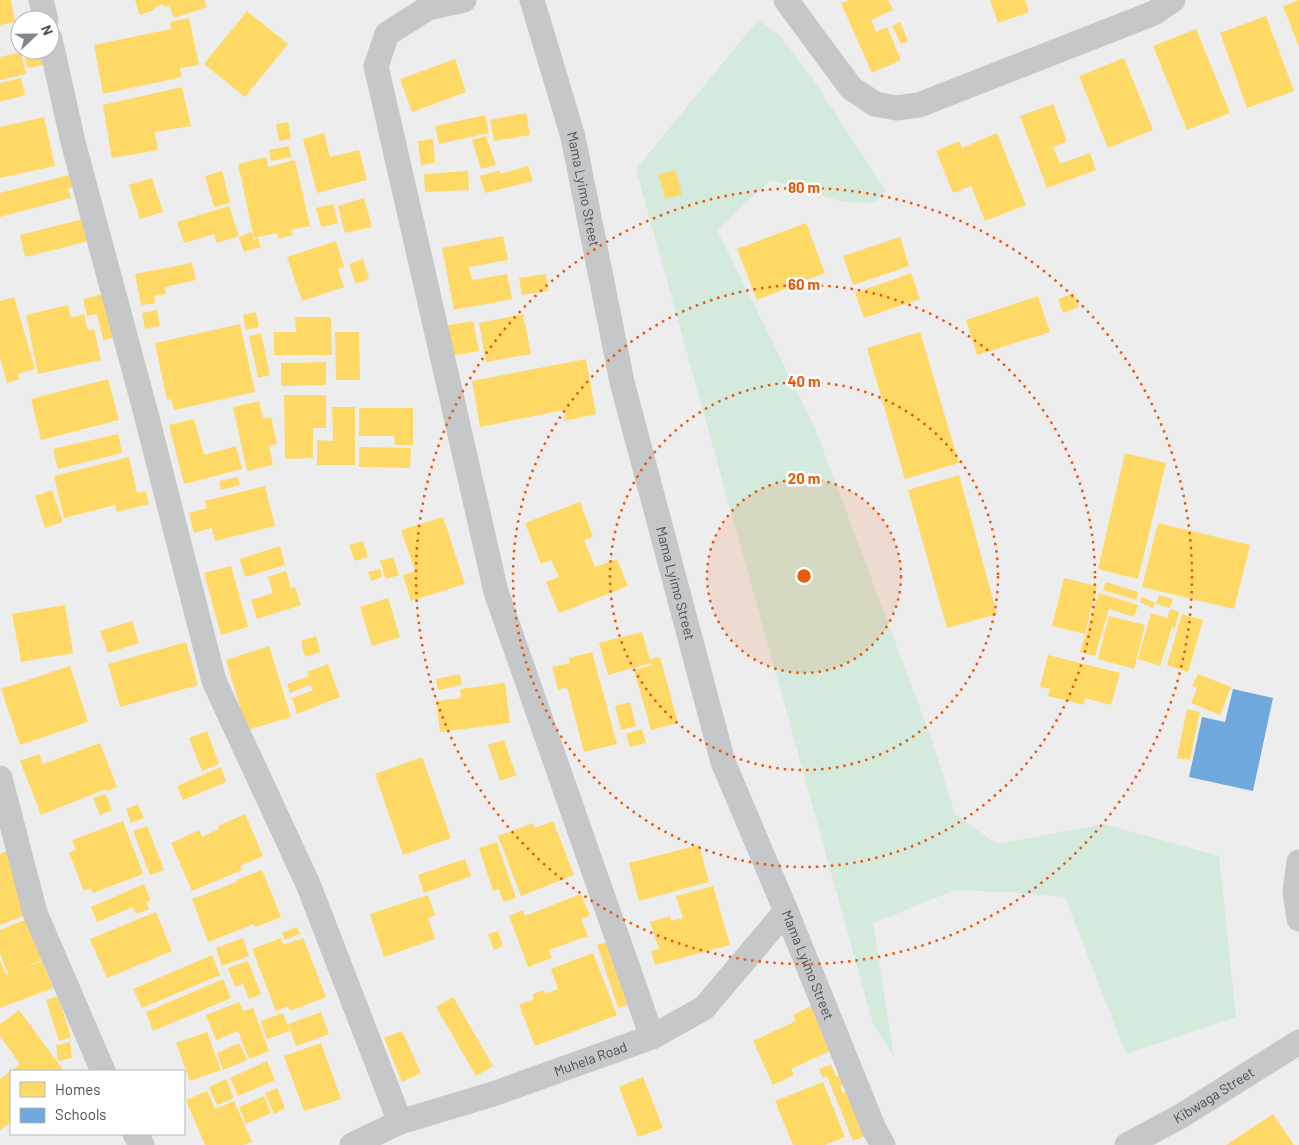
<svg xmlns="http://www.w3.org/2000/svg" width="1299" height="1145" viewBox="0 0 1299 1145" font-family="Barlow,sans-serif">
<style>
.green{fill:#d4eadc}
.homes{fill:#ffd966}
.schools{fill:#6fa8dc}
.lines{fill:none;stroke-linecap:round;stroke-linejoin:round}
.minor{stroke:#c5c7c8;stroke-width:25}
.ring{fill:none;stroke:#e8590c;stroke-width:2.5;stroke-dasharray:2.5 5}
.labels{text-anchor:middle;stroke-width:5;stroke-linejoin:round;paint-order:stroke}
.street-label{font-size:14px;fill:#475057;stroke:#fff}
.centre{fill:#e8590c;stroke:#fff;stroke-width:2.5}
.ring-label{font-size:15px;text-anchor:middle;font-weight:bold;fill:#e8590c;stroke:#fff;stroke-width:5;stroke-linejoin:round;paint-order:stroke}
</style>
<rect width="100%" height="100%" fill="#eeeded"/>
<polygon class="green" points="758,20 779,34 813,79 885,190 875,203 844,202 770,180 717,230 815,428 932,740 955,814 997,844 1104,824 1219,856 1236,1017 1126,1054 1065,897 1021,893 955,890 873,923 894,1057 873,1024 636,169"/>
<g class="homes">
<polygon points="0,0 11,0 15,22 0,25"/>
<polygon points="135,0 204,0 207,7 174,18 169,5 164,7 163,4 154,8 154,10 140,15"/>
<polygon points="849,0 888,0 893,10 871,20 876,32 887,27 901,60 872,73 841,3"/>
<polygon points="990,0 1025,0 1029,12 998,23"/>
<polygon points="1299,0 1299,47 1283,6"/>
<polygon points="247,11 288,44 245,97 204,64"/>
<polygon points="1266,16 1294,91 1247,108 1220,33"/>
<polygon points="189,18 199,65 180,68 182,77 103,94 94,45 171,29 170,22"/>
<polygon points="900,22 908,41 901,44 892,26"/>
<polygon points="1196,29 1230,113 1187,130 1153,46"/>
<polygon points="41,51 44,65 28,68 24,55"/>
<polygon points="21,52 26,74 0,80 0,57"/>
<polygon points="1124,58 1153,130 1108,148 1079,76"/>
<polygon points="455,59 466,92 412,112 400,79"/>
<polygon points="21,78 25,95 0,102 0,83"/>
<polygon points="182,87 191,126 155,132 158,150 112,158 103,105"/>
<polygon points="1053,104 1067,141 1053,147 1060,164 1090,153 1096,170 1047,188 1020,116"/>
<polygon points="526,113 530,135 494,141 490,120"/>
<polygon points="485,115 489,133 439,144 435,126"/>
<polygon points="44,117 55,166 0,178 0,127"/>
<polygon points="288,122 291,139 279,141 276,124"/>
<polygon points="324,133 330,157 359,150 367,180 317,193 303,139"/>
<polygon points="997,133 1026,205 985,221 971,186 953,193 936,151 959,141 962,148"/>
<polygon points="486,136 496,165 481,169 472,140"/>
<polygon points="433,139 435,163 421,165 418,141"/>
<polygon points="289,146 291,157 271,161 269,150"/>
<polygon points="266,157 268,167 295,160 310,226 291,230 293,235 278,239 277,233 254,238 238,164"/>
<polygon points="528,166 533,181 485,193 480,176 500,170 500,174"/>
<polygon points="675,170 682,194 666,199 658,175"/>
<polygon points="222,171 230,203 214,207 205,176"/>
<polygon points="468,171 469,190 425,192 424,174"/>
<polygon points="76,173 79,186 68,189 71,198 0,217 0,193"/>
<polygon points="152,178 163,212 140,219 129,185"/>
<polygon points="364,198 372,227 345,233 338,206"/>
<polygon points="333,204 338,223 321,227 316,208"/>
<polygon points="229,206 239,236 217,243 214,234 184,243 177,222"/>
<polygon points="83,219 89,241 25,257 20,235"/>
<polygon points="806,223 825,273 757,300 737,249"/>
<polygon points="252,232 254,240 258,238 261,247 244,252 239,237"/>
<polygon points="503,236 508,260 469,267 472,280 507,274 512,299 454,310 442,248"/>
<polygon points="900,237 909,266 853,285 843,256"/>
<polygon points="336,241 344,267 338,269 344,287 302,301 287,257"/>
<polygon points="363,259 369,279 356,284 349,264"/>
<polygon points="192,263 196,280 165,287 166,294 154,296 155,303 141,305 135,274"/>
<polygon points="911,273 920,299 864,318 855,293"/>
<polygon points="546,274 548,291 522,295 519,278"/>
<polygon points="108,293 117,337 103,340 97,314 87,316 83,299"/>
<polygon points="1073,293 1079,307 1063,313 1058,299"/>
<polygon points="1038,296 1050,332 977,355 966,320"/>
<polygon points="14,297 35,369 18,374 20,379 7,383 0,358 0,301"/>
<polygon points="68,305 71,318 84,314 88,330 94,329 101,360 38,374 26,315"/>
<polygon points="157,310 160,326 145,329 142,313"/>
<polygon points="256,312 259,327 246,330 243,315"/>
<polygon points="523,314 531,354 486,362 479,323"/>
<polygon points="295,317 331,317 332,355 274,355 274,332 296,332"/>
<polygon points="473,321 479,351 450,356 444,326"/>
<polygon points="240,324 255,392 174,410 171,399 167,400 155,343"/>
<polygon points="335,332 359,332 360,380 336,380"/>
<polygon points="920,332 959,463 905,479 867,348"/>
<polygon points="261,333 270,375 258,378 249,336"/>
<polygon points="586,359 596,414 565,421 564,410 480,427 472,381"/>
<polygon points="326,362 326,385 281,386 281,363"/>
<polygon points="108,379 119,420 41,440 31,399"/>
<polygon points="284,395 326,395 326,428 313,428 313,458 285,459"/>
<polygon points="259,401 263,419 271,417 277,444 269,446 273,465 247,471 233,407"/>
<polygon points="332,407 355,407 355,465 317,465 317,440 333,441"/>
<polygon points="359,408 413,408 413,445 395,445 394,436 359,436"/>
<polygon points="194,419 204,455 236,446 242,469 184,484 169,425"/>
<polygon points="118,434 122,453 58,469 53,449"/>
<polygon points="359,447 411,448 410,468 359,467"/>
<polygon points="1125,453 1166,463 1138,579 1098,569"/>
<polygon points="129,457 137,493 146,491 149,504 117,512 115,505 64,518 54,476"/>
<polygon points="959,475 997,614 947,628 908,490"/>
<polygon points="238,477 240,485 221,490 219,481"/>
<polygon points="265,486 275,526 215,541 212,528 194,533 189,513 207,508 204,501"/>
<polygon points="52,490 63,522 45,528 35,496"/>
<polygon points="580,502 593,537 584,540 595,567 617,559 628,586 559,613 546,582 559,577 551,560 541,564 525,523"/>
<polygon points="443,517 465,584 411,601 403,575 415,571 401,530"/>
<polygon points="1158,523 1250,545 1234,609 1142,587"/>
<polygon points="363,541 368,557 355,561 349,545"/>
<polygon points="280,546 285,565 245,577 240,559"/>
<polygon points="393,557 399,575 386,579 380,561"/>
<polygon points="231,566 248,627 221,635 204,573"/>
<polygon points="380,569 382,577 371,581 368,572"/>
<polygon points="286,571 291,588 295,587 301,605 257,619 251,600 273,593 268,577"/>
<polygon points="1064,578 1097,586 1085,634 1052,626"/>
<polygon points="1106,582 1138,592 1136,600 1103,590"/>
<polygon points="1099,593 1138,605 1134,617 1109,609 1095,656 1080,652"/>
<polygon points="1159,595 1173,599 1170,608 1156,604"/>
<polygon points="1142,597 1155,603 1153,608 1140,602"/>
<polygon points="388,598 400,637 372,646 360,607"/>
<polygon points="65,605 73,653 21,662 12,614"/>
<polygon points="1170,609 1179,612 1175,628 1172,627 1160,666 1138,659 1151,613 1167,618"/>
<polygon points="1182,614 1203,620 1188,672 1167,665"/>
<polygon points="1109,616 1145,625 1134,669 1098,659"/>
<polygon points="132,621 139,643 108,653 100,631"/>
<polygon points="642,632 651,663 608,675 599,643"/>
<polygon points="316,636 320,652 305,657 301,641"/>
<polygon points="186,642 198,685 120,707 108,664"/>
<polygon points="269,646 291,717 247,730 226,660"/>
<polygon points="592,652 617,744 584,752 567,687 558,690 552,667 570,663 569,658"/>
<polygon points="1048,655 1120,673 1111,705 1085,698 1084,705 1048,696 1050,689 1040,687"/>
<polygon points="660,657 678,723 651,730 634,670 652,665 651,659"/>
<polygon points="328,664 340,697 297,714 292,698 313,690 310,685 290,693 287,684 309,676 307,672"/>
<polygon points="70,666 88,722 20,745 1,689"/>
<polygon points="460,674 462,685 438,690 436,679"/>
<polygon points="1198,674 1231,687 1220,715 1191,703 1197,688 1192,686"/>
<polygon points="505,683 510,723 440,732 436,701 461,698 460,689"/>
<polygon points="630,702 636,726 621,730 615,706"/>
<polygon points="1187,709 1200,712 1190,760 1177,758"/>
<polygon points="642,729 646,743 630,747 626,734"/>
<polygon points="207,731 219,764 202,771 189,738"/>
<polygon points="504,740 516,775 500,781 488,745"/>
<polygon points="100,743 117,787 107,791 106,789 41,815 20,761 39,754 43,764"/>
<polygon points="422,757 451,838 403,855 375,774"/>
<polygon points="221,767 226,782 183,800 177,786"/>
<polygon points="106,794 112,810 100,815 93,798"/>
<polygon points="138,804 144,818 131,823 126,809"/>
<polygon points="245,814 263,856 240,866 242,870 192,891 171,843 199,830 202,837 219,829 218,826"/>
<polygon points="123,821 143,874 93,893 91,888 84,891 69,853 76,850 72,840"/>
<polygon points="553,821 574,875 521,896 498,836 533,823 535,828"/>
<polygon points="147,826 164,870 150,875 133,831"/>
<polygon points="497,842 516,898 503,902 499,889 493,891 479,848"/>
<polygon points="699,845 709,882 639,901 629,863"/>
<polygon points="7,851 31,913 0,925 0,854"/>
<polygon points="465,859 471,876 424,893 418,875"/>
<polygon points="262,870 281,917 256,927 254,924 208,942 192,899 237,882 236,880"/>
<polygon points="144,884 151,900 146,902 149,909 136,914 133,907 97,922 91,907"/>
<polygon points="713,886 730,945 655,965 651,951 659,949 650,922 670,916 671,921 683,918 676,896"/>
<polygon points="581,894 590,916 581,919 588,936 549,950 552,958 528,967 509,916 523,910 525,916"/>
<polygon points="428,895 435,915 428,918 435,939 384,957 370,914"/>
<polygon points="156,912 172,951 107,978 90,939"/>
<polygon points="27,919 42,960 15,971 42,961 53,988 0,1008 0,960 6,975 8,974 0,953 0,930"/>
<polygon points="297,927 300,934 285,940 282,933"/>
<polygon points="498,931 503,946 494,950 488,934"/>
<polygon points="243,938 249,956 222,966 216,948"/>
<polygon points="281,938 283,945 303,938 326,997 290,1011 288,1006 276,1011 252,949"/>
<polygon points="613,940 634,1003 618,1008 597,945"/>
<polygon points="593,953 617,1015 535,1046 519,1005 534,999 533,994 544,990 545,994 558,989 551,969"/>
<polygon points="212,955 220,975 142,1008 133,989"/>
<polygon points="248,961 261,994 249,999 243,984 235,987 228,968"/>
<polygon points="223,979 231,998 153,1031 146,1012"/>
<polygon points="58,996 71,1037 59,1041 46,1000"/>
<polygon points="453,997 493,1066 476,1076 436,1007"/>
<polygon points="239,1002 243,1011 253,1008 269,1051 249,1059 238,1031 216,1040 206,1015"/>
<polygon points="811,1006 832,1050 791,1069 794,1075 773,1085 753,1041 796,1021 793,1015"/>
<polygon points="19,1010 64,1071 11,1071 11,1122 0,1130 0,1079 20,1064 0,1036 0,1024"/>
<polygon points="321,1012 329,1034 296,1046 288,1024"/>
<polygon points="283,1013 290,1031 267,1039 261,1021"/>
<polygon points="402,1031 421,1073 402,1082 384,1038"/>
<polygon points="207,1032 221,1070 190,1081 176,1043"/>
<polygon points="70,1042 72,1058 58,1061 56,1045"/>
<polygon points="239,1043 247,1060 223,1070 217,1053"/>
<polygon points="321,1043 341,1099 304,1111 284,1056"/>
<polygon points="267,1061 275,1080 238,1096 230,1078"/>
<polygon points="831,1064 836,1077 848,1072 851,1082 840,1086 843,1093 855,1088 873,1133 853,1141 827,1076 823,1078 819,1069"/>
<polygon points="643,1077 663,1128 638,1137 619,1087"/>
<polygon points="226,1079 234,1098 217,1105 209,1087"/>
<polygon points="823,1082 845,1137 825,1145 793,1145 775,1101"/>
<polygon points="277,1088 285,1108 274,1114 265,1093"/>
<polygon points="207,1091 215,1109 234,1101 252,1142 244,1145 205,1145 186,1100"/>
<polygon points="264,1096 271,1113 246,1124 239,1107"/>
<polygon points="1273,1114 1294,1145 1226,1145"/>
</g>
<polygon class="schools" points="1233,689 1273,698 1253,791 1189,777 1202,717 1225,722"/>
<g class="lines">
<g class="minor">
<polyline points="41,0 46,20"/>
<polyline points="464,0 428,8 387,34 376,66 496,592 652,1037"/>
<path id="s1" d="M532 0 573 137 622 382 723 762 786 911 874 1129 883 1145"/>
<polyline points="786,0 851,88 875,104 896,108 919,105 1154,13 1173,0"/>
<polyline points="50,39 73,142 145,410 214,681 308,884 400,1122"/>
<polyline points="0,778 35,913 103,1071"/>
<polyline points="1299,862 1295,892 1299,919"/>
<polyline points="135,1134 142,1145"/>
<path id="s2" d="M352 1145 400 1122 493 1094 652 1037 704 1008 786 911"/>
<path id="s3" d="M1127 1145 1181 1116 1299 1042"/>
</g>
</g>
<circle cx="804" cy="576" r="97" fill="#e8590c" fill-opacity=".12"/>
<g class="ring">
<circle cx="804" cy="576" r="97"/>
<circle cx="804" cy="576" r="194"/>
<circle cx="804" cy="576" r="291"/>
<circle cx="804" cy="576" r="388"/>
</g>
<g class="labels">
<g class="street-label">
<text dy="5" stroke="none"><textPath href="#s1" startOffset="196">Mama Lyimo Street</textPath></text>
<text dy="5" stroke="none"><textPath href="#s1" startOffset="601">Mama Lyimo Street</textPath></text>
<text dy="5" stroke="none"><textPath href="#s1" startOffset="1006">Mama Lyimo Street</textPath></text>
<text dy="5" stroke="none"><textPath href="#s2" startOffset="254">Muhela Road</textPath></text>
<text dy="5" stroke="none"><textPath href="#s3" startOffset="100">Kibwaga Street</textPath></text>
</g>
</g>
<circle cx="804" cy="576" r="8" class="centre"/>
<g class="ring-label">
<text x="804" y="193">80 m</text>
<text x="804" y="290">60 m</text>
<text x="804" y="387">40 m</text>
<text x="804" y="484">20 m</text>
</g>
<rect x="10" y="1070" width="175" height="65" fill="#ffffff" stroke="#b5b9bc"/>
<rect x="20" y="1082" width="25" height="15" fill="#ffd966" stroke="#b5b9bc"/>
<text x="55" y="1095" font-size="15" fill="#475057">Homes</text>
<rect x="20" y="1108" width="25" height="15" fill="#6fa8dc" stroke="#b5b9bc"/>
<text x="55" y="1120" font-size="15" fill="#475057">Schools</text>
<g transform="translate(35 35) rotate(68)"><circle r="24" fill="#ffffff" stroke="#b5b9bc"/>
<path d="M0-4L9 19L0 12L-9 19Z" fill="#81878c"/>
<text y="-8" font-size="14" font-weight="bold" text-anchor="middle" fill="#475057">N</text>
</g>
</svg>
